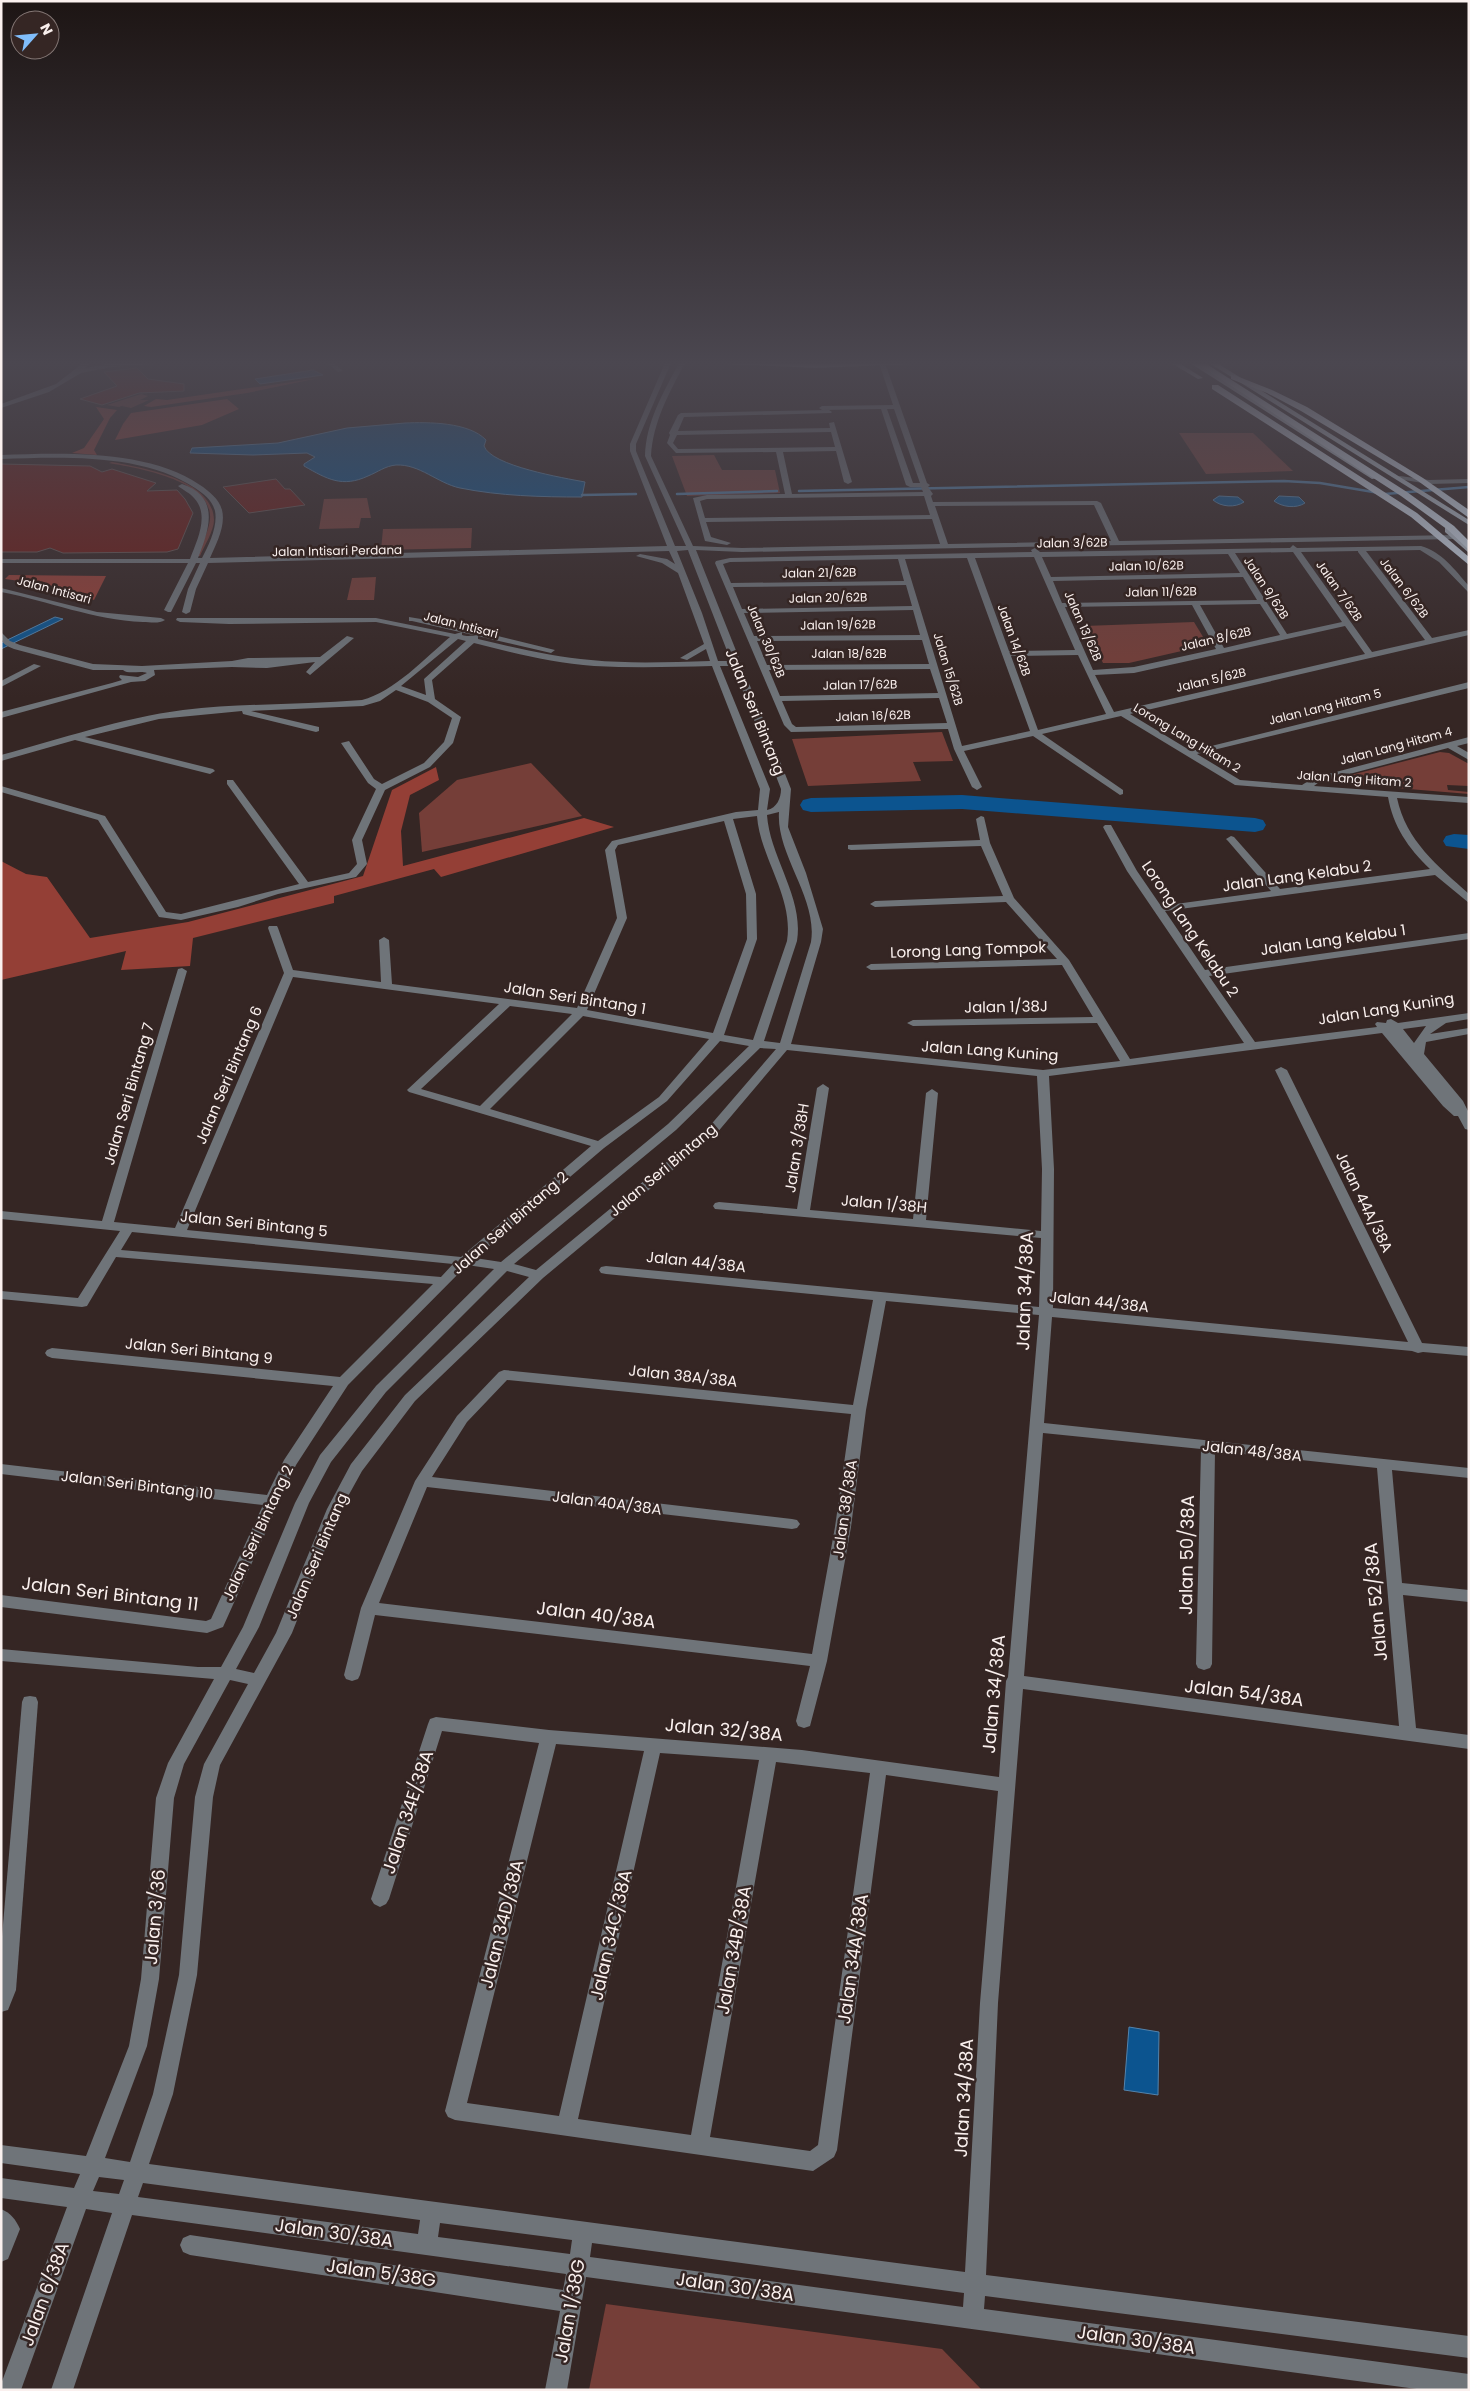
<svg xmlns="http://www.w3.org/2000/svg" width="1470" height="2391" viewBox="0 0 1470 2391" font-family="Poppins,sans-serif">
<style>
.green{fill:#753e38}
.forest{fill:#943f36}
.water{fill:#0c548f;stroke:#5383ac}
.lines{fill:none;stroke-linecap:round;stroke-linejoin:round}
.stream{stroke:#5383ac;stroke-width:2.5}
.river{fill:#0c548f;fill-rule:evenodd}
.building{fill:#6c1a15;stroke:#665553}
.minor{fill:#6f7479;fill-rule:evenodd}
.major{fill:#b3bec9;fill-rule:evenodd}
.highway{fill:#cfdbe9;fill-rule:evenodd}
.labels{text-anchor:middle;stroke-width:5;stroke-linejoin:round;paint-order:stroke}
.far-street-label{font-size:12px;fill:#faf0ee;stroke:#352624}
.street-label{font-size:15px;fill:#faf0ee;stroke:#352624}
.near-street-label{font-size:18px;fill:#faf0ee;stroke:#352624}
</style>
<rect width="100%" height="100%" fill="#352624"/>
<g class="green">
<polygon points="141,394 148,396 140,400 149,400 131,408 122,406 124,405 119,407 107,405"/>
<polygon points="1179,433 1253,433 1293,471 1206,474"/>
<polygon points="714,455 722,470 775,470 780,493 687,496 672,456"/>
<path d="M112 462C143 468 213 479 214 520 214 531 204 546 200 556H197C201 545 209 531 210 519 213 480 137 468 109 463Z"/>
<polygon points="367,498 371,518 361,518 359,528 319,529 324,499"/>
<polygon points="472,528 471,548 381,550 383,529"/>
<polygon points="376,577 374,600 347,600 352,578"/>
<polygon points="1194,622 1208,645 1129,663 1103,663 1084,626"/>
<polygon points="942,732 953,761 913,762 921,781 808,786 792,739"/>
<polygon points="1440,752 1449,753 1469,764 1469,786 1447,785 1448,790 1469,792 1469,794 1324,782"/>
<polygon points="531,763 582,816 422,852 419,813 457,780"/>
<polygon points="606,2304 942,2349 982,2390 589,2390"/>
</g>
<g class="forest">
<polygon points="319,378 247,393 151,407 144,406 156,399 167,400"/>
<polygon points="227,399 239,409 202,425 115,440 123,424 131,413"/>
<polygon points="96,407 117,410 110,418 94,450 97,455 72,453 84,448 104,419"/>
<polygon points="9,575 106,576 94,600 49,585 5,579"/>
<polygon points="436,767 439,780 410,795 401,831 403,866 584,818 614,827 441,877 434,869 334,896 334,903 193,938 190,966 121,970 126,951 1,980 1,861 26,874 47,877 90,938 188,922 363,876 392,790"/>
</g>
<g class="water">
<polygon points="313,370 323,375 260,384 255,379"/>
<path d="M405 423C428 422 469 422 486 440L484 446C491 466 564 478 585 482L582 497C541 497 500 496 460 488 437 483 420 464 396 465 385 466 378 472 368 476 342 488 327 479 304 466V464L315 457 307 453 253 455 190 453 192 448 278 443 347 428Z"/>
<path d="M1219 496 1238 497 1244 502C1235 508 1221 507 1213 500Z"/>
<path d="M1279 496 1299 497 1305 503C1296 509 1282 507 1274 501Z"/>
<polygon points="55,617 63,619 1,649 1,643"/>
<polygon points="1129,2027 1159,2032 1158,2095 1124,2090"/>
</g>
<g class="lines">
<g class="stream">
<polyline points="799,491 1284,481 1320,483 1385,494 1469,487"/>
<polyline points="677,494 777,491"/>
<polyline points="582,495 636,494"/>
</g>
<g class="river">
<polygon points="962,795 1255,818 1263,820 1266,825 1263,830 1255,832 962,809 811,812 803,810 800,805 803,800 811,798"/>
<polygon points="1454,834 1469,835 1469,849 1446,846 1443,841 1446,836"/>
</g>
</g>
<g class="building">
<polygon points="137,368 148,379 184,384 184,391 139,393 102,405 80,399 117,386 104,372"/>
<polygon points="1,464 90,466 102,472 112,469 156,483 147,491 177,490 185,499 193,513 178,549 167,552 63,553 50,548 37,552 1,552"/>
<polygon points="276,479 285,489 290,489 305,505 249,513 223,487"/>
</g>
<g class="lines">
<g class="minor">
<polygon points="83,363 90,363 85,368 111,363 168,363 112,367 81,373 49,392 1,408 1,404 56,384"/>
<polygon points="327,363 334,363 343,371 338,372"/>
<path d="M665 363H671L636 444V451L675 546H686L645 456C646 422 663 393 679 363H685C669 393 653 422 651 456L693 546 742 548 940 544 932 519 706 522 711 537 731 543 727 545 705 541 693 498 707 495 785 494 776 452 676 453 667 443 670 435 669 433 678 415 681 413 829 410 832 412 831 413 684 417 678 431 830 428 829 423 834 422 852 482 848 484 844 482 836 451 783 452 792 494 923 492 921 487H910L906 485 881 409 822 410 819 408 822 406 893 405 879 363H885L927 483 930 485 928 487 933 494 931 496 933 502 1097 501 1101 503 1119 541 1456 535 1460 537 1456 539 742 552 696 550 791 789 788 827 806 873 823 929 821 942 791 1044 1043 1070 1120 1061 1097 1023 913 1026 907 1023 913 1020 1093 1017 1062 965 871 970 866 967 871 964 1057 959 1006 902 875 907 870 904 875 901 1003 896 981 846 851 850 848 849V845L980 840 976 819 981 816 984 817 990 843 1014 898 1069 960 1130 1059 1244 1043 1127 871 1103 827 1105 825H1111L1137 871 1161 906 1271 891 1228 841 1226 839 1231 836 1234 837 1280 889 1430 869C1408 848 1393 826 1388 797L1235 785 1121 716 1042 734 1123 790V794L1120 795 1033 736 964 751 982 787 977 790 972 787 954 749 948 729 791 732 784 725 715 563 716 561 730 558 1032 552 1031 550 1035 548 1040 552 1290 548 1293 545 1297 548 1421 546C1442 552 1455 570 1469 586V593L1439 562 1420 550 1366 551 1432 638 1469 630V635L1130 714 1191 751 1469 682V688L1197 754 1240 780 1302 785 1313 778 1469 737V743L1457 746 1469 753V760L1448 748 1319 782 1314 786 1469 797V803L1397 798C1406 841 1438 866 1469 894V903L1435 875 1165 911 1205 970 1469 933V939L1209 976 1255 1042 1377 1027 1375 1024 1377 1022 1386 1023 1387 1020 1391 1019 1398 1023 1469 1013V1019L1446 1023 1430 1034 1469 1028V1034L1426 1042 1424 1054 1463 1101 1469 1113V1130L1465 1129 1458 1116H1454L1443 1106 1382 1033 1049 1076 1054 1169 1053 1308 1408 1342 1275 1070 1281 1067 1287 1070 1422 1343 1469 1347V1356L1423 1352 1418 1353 1412 1351 1052 1317 1044 1423 1469 1468V1478L1392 1470 1402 1583 1469 1590V1602L1403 1595 1416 1728 1469 1735V1749L1023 1689 998 2003 986 2275 1469 2336V2358L985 2296 984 2309 1469 2374V2390H1424L586 2277 567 2390H545L560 2311 190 2255 183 2252 180 2245 183 2238 190 2235 563 2290 566 2274 132 2215 73 2390H51L112 2213 86 2209 21 2390H1V2384L67 2207 1 2198V2178L74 2188 80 2174 1 2163V2145L86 2156 129 2046 141 1979 156 1798 168 1763 214 1679 1 1661V1649L198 1667H221L243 1627 295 1503 320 1455 376 1386 494 1269 467 1265 348 1385 296 1465 223 1627 207 1633 1 1607V1595L206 1621 211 1619 263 1505 1 1474V1464L267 1495 284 1460 333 1386 52 1358 47 1356 45 1353 47 1350 52 1348 340 1377 433 1284 116 1257 87 1306 82 1307 1 1299V1291L78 1298 120 1231 1 1219V1211L102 1221 178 969 182 968 187 971 114 1222 175 1228 284 973 268 928 269 926H277L278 928 293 970 381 982 379 940 384 937 389 940 392 984 577 1008 617 918 605 850 612 841 736 812 758 810 760 789 712 666C672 667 633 668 594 666 553 663 513 653 474 643L432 680 435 699 461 717 453 743 430 767 385 790 362 840 367 864 356 877 278 894 238 907 181 920 159 917 98 820 1 792V786L105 816 166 912 181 914 299 884 227 784V780H233L308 882 349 873 357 864 352 840 376 789 368 783 341 743 349 741 374 779 382 784 424 763 444 742 452 718 428 702 396 690 380 701 363 706 251 711 319 727V731L316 732 243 714 242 711 159 719 85 737 213 769 215 771 210 774 75 740 1 761V755C61 739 121 718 183 710 243 703 303 705 362 700 394 692 425 658 450 637L376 622 229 624 180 622 176 620 177 618H376L455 634 462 632V635C468 637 473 635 478 636V639C516 648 553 657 591 660 631 664 671 662 710 661L706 649 687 660 680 658 704 644 678 573 662 563 636 556 640 554 667 559 675 564 669 551 208 563 196 589 190 612 186 614 182 612 188 589 200 563H196L171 612H168L164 610 188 563H1V559H190C197 540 210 515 194 498 190 493 183 490 178 486L182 484C221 497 209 530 198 558H202C209 545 218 526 215 511 212 500 204 494 195 488 143 453 62 457 1 459V455C63 453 147 449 200 485 209 491 219 499 222 510 226 526 216 544 210 558L667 546 630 451V444ZM887 409H894L920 483H913ZM831 432 835 447 678 449 673 443 677 435ZM924 496 930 515 705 518 700 501 707 499ZM1094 505 1111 541 948 544 935 506ZM688 550 689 553 731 661H718L702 613 677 551ZM1358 551V552L1425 640 1372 652 1301 552ZM1293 552 1342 622 1287 634 1235 553ZM1228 554 1240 573 1051 577 1042 557ZM1034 557 1075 650 1009 651 975 558ZM967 558 1030 731 962 746 905 559ZM898 559 904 581 731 583 723 564 730 562ZM1243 577 1257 600 1062 603 1053 581ZM906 585 912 606 742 609 733 587ZM1260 604 1280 635 1224 648 1200 605ZM1192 605 1216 649 1134 667 1093 670 1065 607ZM913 610 920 635 754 636 744 613ZM1345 626 1365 654 1114 712 1095 675 1134 673ZM458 639 466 641 424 679 426 695 401 686ZM922 640 929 664 767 665 757 641ZM1078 655 1106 714 1038 730 1011 656ZM720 666H733L781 789C781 798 777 808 767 810L770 789ZM930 669 938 693 780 696 769 670ZM939 698 947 723 796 727 792 724 782 701ZM779 812C776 855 818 898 811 942L780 1043 764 1041 797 941C804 897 770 858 767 815ZM757 816C760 858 794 897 787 941L753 1040 724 1035 757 939 756 894 733 819ZM724 821 746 894 747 939 713 1033 587 1010 627 918 615 850 618 845ZM293 977 499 1004 407 1090 409 1092 591 1146 461 1257 187 1230ZM510 1006 572 1014 480 1106 421 1089ZM583 1016 709 1039 659 1097 598 1141 490 1109ZM1426 1026 1414 1043 1403 1029ZM720 1041 749 1046 668 1124 501 1262 475 1258 604 1148 667 1101ZM760 1048 776 1049 708 1128 536 1270 514 1264 676 1130ZM787 1050 1037 1076 1042 1169 1041 1231 926 1220 938 1093 932 1089 926 1093 913 1219 810 1210 829 1088 823 1084 817 1088 797 1209 719 1202 715 1203 713 1206 715 1209 1041 1238 1039 1307 606 1266 601 1267 599 1270 601 1273 606 1274 873 1300 853 1405 504 1370 499 1372 457 1416 415 1481 361 1608 344 1675 346 1679 352 1681 358 1679 360 1675 375 1615 810 1666 796 1721 798 1726 804 1728 810 1726 827 1661 851 1527 866 1410 886 1301 1039 1315 1008 1677 1006 1681 999 1777 802 1750 549 1730 436 1717 430 1719 428 1724 371 1899 374 1904 380 1907 386 1904 389 1899 442 1731 539 1743 445 2111 448 2117 455 2120 813 2171 834 2157 837 2150 886 1775 998 1791 980 2003 965 2272 149 2164 173 2094 197 1975 213 1797 220 1765 292 1633 341 1509 362 1471 415 1401 543 1278 716 1134ZM132 1232 453 1264 441 1277 121 1250ZM507 1271 529 1277 405 1395 351 1464 327 1509 276 1633 254 1673 236 1669 259 1627 309 1503 331 1462 386 1392ZM507 1380 851 1414 835 1527 812 1654 379 1603 427 1487 792 1529 797 1528 800 1524 797 1520 792 1519 432 1477 467 1422ZM1043 1433 1201 1449 1196 1664 1198 1668 1204 1670 1210 1668 1212 1664 1215 1451 1377 1468 1399 1726 1024 1676ZM230 1680 248 1684 204 1764 195 1797 179 1975 153 2094 130 2162 105 2158 147 2046 159 1979 174 1798 184 1764ZM556 1744 644 1751 559 2116 467 2103ZM660 1753 759 1760 691 2135 578 2119ZM776 1762 870 1773 818 2145 810 2151 710 2137ZM99 2177 124 2180 119 2194 93 2191ZM143 2183 420 2220 418 2234 138 2197ZM440 2223 572 2240 570 2254 438 2237ZM592 2243 964 2293 963 2307 590 2257Z"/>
<polygon points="1400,476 1429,480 1469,479 1469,483 1429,484 1398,479 1396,478"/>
<path d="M1 588 97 612 161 618 165 620C159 624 150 622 143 622 93 620 49 601 1 592Z"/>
<polygon points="409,617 445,623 555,650 551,653 412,621 409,621"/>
<path d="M1 632 10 641 20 645 93 664 142 666 232 661 248 658 320 657 347 636 354 638 310 675 306 672 315 662 267 668 232 667 154 670 155 675 145 681 131 682 1 718V712L112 683 122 680 119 677 120 675 138 677 147 673C140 670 129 675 123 670H93L14 649C4 645 1 643 1 632Z"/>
<polygon points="34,664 41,666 1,687 1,681"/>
<polygon points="30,1696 36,1697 38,1702 16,1990 8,2010 1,2012 1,1948 22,1702 24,1697"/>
<path d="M1 2209C11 2213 16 2220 20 2229L8 2259 1 2262Z"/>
</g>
<g class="major">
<polygon points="704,363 936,363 816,368"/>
<polygon points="1171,363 1179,363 1203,378 1198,379"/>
<polygon points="1190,363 1198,363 1378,478 1372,479"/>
<polygon points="1209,363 1217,363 1469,520 1469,525"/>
<polygon points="1445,528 1451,528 1469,546 1469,553 1445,532"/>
</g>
<g class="highway">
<polygon points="1196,363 1205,363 1407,492 1454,526 1469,541 1469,550 1448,530 1401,496"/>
<polygon points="1234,375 1272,390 1307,407 1423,478 1469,510 1469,518 1418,481 1301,411 1267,393 1231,379 1231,375"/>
<polygon points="1212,385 1218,385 1417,513 1469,557 1469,565 1411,517 1212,389"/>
</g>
</g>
<linearGradient id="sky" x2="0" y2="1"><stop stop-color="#1d1514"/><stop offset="0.52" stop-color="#4b4750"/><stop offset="1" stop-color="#4b4750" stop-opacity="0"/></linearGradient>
<rect width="1470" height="698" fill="url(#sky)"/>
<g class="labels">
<g class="far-street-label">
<text transform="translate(1072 543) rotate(-1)" y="4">Jalan 3/62B</text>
<text transform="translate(337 551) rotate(-1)" y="4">Jalan Intisari Perdana</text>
<text transform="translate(1146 566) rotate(-1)" y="4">Jalan 10/62B</text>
<text transform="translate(819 573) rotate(-1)" y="4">Jalan 21/62B</text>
<text transform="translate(1266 588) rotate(57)" y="4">Jalan 9/62B</text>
<text transform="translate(1404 588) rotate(53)" y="4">Jalan 6/62B</text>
<text transform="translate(54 590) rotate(15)" y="4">Jalan Intisari</text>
<text transform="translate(1339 591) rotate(55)" y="4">Jalan 7/62B</text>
<text transform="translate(1161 592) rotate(-1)" y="4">Jalan 11/62B</text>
<text transform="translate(828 598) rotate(-1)" y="4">Jalan 20/62B</text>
<text transform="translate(461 625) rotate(14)" y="4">Jalan Intisari</text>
<text transform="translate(838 625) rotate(-1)" y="4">Jalan 19/62B</text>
<text transform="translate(1083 626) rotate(66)" y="4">Jalan 13/62B</text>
<text transform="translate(1216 639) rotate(-13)" y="4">Jalan 8/62B</text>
<text transform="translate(1014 640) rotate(70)" y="4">Jalan 14/62B</text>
<text transform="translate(766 641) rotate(67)" y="4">Jalan 30/62B</text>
<text x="849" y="658">Jalan 18/62B</text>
<text transform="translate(948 669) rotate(73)" y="4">Jalan 15/62B</text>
<text transform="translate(1211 680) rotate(-13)" y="4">Jalan 5/62B</text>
<text transform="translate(860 685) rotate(-1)" y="4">Jalan 17/62B</text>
<text transform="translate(1325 707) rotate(-14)" y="4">Jalan Lang Hitam 5</text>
<text transform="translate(873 716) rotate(-2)" y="4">Jalan 16/62B</text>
<text transform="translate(1187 738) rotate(31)" y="4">Lorong Lang Hitam 2</text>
<text transform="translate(1396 746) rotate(-15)" y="4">Jalan Lang Hitam 4</text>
<text transform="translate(1354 779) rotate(4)" y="4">Jalan Lang Hitam 2</text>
</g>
<g class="street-label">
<text transform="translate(755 712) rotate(68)" y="5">Jalan Seri Bintang</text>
<text transform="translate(1297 876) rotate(-8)" y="5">Jalan Lang Kelabu 2</text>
<text transform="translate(1190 929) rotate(56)" y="5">Lorong Lang Kelabu 2</text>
<text transform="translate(1333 940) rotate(-8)" y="5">Jalan Lang Kelabu 1</text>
<text transform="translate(968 950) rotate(-2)" y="5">Lorong Lang Tompok</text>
<text transform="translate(575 998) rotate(9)" y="5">Jalan Seri Bintang 1</text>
<text transform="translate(1006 1007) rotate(-1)" y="5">Jalan 1/38J</text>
<text transform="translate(1386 1009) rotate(-9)" y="5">Jalan Lang Kuning</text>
<text transform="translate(990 1051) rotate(4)" y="5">Jalan Lang Kuning</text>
<text transform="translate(229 1075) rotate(-67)" y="5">Jalan Seri Bintang 6</text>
<text transform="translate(129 1094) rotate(-74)" y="5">Jalan Seri Bintang 7</text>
<text transform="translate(797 1148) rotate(-81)" y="5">Jalan 3/38H</text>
<text transform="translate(663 1170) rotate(-40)" y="5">Jalan Seri Bintang</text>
<text transform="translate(1364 1202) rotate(64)" y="5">Jalan 44A/38A</text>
<text transform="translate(884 1204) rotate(5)" y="5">Jalan 1/38H</text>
<text transform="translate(510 1223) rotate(-41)" y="5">Jalan Seri Bintang 2</text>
<text transform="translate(254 1224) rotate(6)" y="5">Jalan Seri Bintang 5</text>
<text transform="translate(696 1262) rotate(6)" y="5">Jalan 44/38A</text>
<text transform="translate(1099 1302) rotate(6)" y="5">Jalan 44/38A</text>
<text transform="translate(199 1351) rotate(6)" y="5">Jalan Seri Bintang 9</text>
<text transform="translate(683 1376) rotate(6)" y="5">Jalan 38A/38A</text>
<text transform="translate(1252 1451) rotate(6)" y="5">Jalan 48/38A</text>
<text transform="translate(137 1485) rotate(7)" y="5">Jalan Seri Bintang 10</text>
<text transform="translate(607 1503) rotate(7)" y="5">Jalan 40A/38A</text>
<text transform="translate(845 1509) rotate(-82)" y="5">Jalan 38/38A</text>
<text transform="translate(258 1533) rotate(-65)" y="5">Jalan Seri Bintang 2</text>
<text transform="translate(317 1556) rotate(-67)" y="5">Jalan Seri Bintang</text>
</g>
<g class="near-street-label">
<text transform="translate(1025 1291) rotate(-88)" y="6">Jalan 34/38A</text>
<text transform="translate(1187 1555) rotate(-89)" y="6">Jalan 50/38A</text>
<text transform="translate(110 1594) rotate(7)" y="6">Jalan Seri Bintang 11</text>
<text transform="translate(1376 1602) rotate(-95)" y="6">Jalan 52/38A</text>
<text transform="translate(596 1615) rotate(7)" y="6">Jalan 40/38A</text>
<text transform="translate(1244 1693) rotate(7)" y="6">Jalan 54/38A</text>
<text transform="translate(994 1694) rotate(-85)" y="6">Jalan 34/38A</text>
<text transform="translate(724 1730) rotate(5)" y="6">Jalan 32/38A</text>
<text transform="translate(408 1812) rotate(-72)" y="6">Jalan 34E/38A</text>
<text transform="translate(155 1917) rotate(-85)" y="6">Jalan 3/36</text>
<text transform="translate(502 1924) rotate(-76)" y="6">Jalan 34D/38A</text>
<text transform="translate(611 1935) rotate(-77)" y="6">Jalan 34C/38A</text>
<text transform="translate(734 1950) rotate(-80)" y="6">Jalan 34B/38A</text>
<text transform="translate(853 1959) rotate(-82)" y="6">Jalan 34A/38A</text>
<text transform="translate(964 2098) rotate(-87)" y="6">Jalan 34/38A</text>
<text transform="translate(334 2233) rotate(8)" y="6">Jalan 30/38A</text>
<text transform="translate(381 2273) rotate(8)" y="6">Jalan 5/38G</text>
<text transform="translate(735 2287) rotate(8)" y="6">Jalan 30/38A</text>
<text transform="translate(45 2294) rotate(-70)" y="6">Jalan 6/38A</text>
<text transform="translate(570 2311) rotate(-80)" y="6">Jalan 1/38G</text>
<text transform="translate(1136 2340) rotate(8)" y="6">Jalan 30/38A</text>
</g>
</g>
<rect width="1470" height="2391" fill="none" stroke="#faf0ee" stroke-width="5"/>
<g transform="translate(35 35) rotate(63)"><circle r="24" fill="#352624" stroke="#847775"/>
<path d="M0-4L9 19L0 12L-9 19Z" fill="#80bdfa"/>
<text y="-8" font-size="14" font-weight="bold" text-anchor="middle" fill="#faf0ee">N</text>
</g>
</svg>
